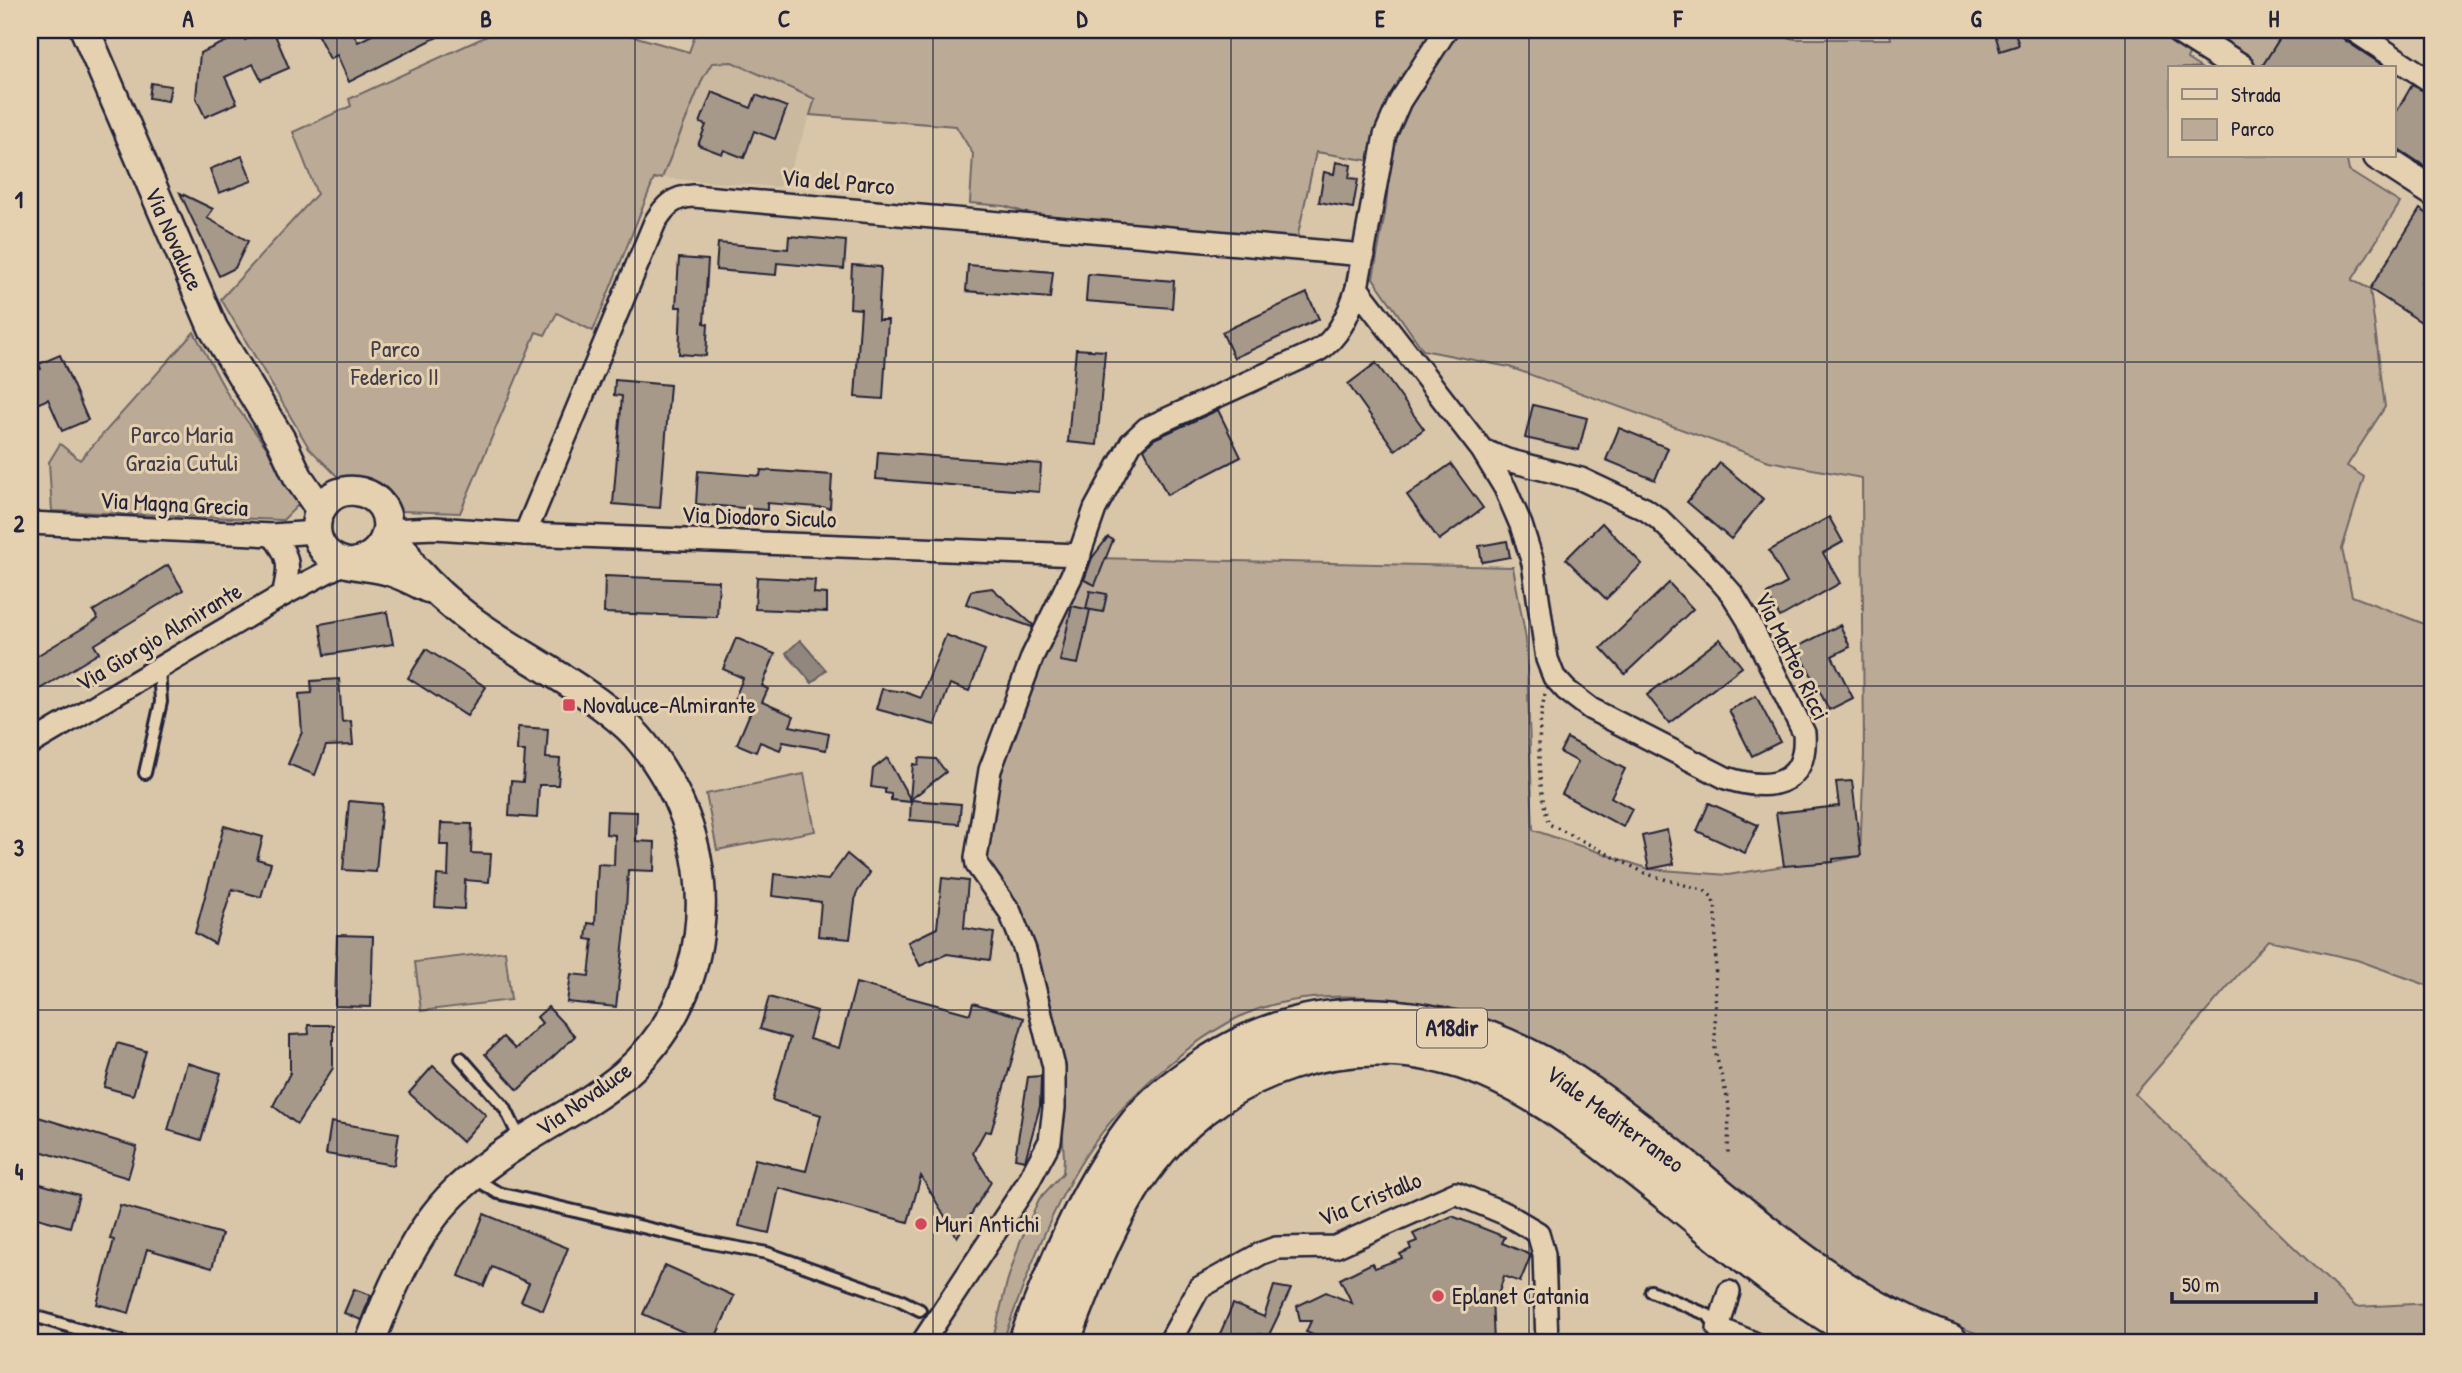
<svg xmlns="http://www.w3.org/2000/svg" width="2462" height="1373" viewBox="0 0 2462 1373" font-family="'Patrick Hand',sans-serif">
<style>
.built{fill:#cab89f}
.green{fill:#bbab96;stroke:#6e6668;stroke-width:2}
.water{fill:#92877e;stroke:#655f63;stroke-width:2}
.building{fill:#a6998a;stroke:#22223b;stroke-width:2}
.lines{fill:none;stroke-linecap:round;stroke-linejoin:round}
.lane-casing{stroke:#22223b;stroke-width:16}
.street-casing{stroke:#22223b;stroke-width:26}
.secondary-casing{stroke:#22223b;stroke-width:33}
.highway-casing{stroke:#22223b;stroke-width:42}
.path{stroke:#22223b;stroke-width:3.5;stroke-dasharray:2 5;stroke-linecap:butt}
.lane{stroke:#e5d1af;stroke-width:10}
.street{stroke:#e5d1af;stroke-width:21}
.secondary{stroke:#e5d1af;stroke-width:28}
.highway{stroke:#e5d1af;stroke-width:37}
.grid{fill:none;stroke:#22223b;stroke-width:2;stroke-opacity:0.55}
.poi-dot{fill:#d1495b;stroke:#e5d1af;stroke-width:2.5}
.labels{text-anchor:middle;stroke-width:6;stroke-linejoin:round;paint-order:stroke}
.shield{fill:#e5d1af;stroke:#5c565e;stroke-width:2}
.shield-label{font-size:23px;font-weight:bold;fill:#22223b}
.street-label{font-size:24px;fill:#22223b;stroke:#e5d1af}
.park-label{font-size:24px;fill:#413d4d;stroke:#e5d1af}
.poi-label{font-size:24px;fill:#22223b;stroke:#e5d1af;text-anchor:start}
.neatline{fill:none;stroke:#22223b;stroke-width:2.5}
.grid-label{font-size:23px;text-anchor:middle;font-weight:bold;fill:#22223b}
</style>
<rect width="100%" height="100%" fill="#d9c6a8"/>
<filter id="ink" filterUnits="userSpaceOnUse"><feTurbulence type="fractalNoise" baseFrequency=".0143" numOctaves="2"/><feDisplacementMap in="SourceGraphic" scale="14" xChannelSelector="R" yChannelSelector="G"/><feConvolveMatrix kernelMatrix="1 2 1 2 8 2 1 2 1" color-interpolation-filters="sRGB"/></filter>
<g filter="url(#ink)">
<polygon class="built" points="732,62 816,99 787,178 778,187 662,178 703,78 712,63"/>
<g class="green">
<polygon points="500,30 612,30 689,52 697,30 1436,30 1371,161 1316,152 1297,239 1044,218 1004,206 970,203 973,154 956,126 810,115 815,99 732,62 712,63 703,78 662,178 654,179 593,331 557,313 545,335 536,332 460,513 401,511 379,486 343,482 309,448 221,299 317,194 293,132 351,106 349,99"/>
<path d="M1457 30H1753L1795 39H1891L1889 30H2156L2191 51 2187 59 2201 68H2170V156H2346L2349 171 2400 203 2352 280 2370 289 2385 407 2347 466 2364 477 2342 549 2352 596 2427 625 2432 620V987L2357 960 2268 940 2135 1094 2356 1307 2432 1303V1343H2005C1950 1325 1896 1303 1846 1272 1761 1218 1691 1142 1608 1086 1577 1066 1541 1042 1508 1027 1436 996 1309 982 1237 1018 1176 1050 1114 1108 1079 1166 1045 1222 1025 1283 1002 1343H992L1007 1282 1020 1242 1039 1199 1063 1173 1064 1158 1059 1067 983 862 995 775 1044 650 1079 577 1093 558 1513 567 1526 639 1533 830 1649 869 1728 875 1796 864 1833 862 1860 856 1864 755 1862 478 1769 461 1509 367 1423 350 1373 278 1386 207 1390 158 1396 134 1410 104Z"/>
<polygon points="2201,30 2285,30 2261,68"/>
<polygon points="194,332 228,395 304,499 283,520 52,511 49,462 60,444 80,460"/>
<polygon points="804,774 815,831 717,850 706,794"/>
<polygon points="505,951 511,1000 421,1011 415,962"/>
</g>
<polygon class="water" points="800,640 826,670 812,683 786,653"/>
<g class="building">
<polygon points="269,30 273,30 289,68 261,80 253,64 225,77 237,103 205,117 196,98 200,53 243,34 245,40"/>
<polygon points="315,30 351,30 358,42 382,30 451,30 349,82 337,55 330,59"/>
<polygon points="1994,30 2014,30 2019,45 2000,51"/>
<polygon points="2285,30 2334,30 2346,41 2387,68 2261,68"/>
<polygon points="151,83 171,86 168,101 149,98"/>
<polygon points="2412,85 2432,95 2432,171 2394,146 2394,116"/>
<polygon points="712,92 751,108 756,95 787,107 775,139 754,131 744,158 724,150 722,154 698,145 706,125 700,123"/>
<polygon points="242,156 252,181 219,193 210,169"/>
<polygon points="1336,162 1351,165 1349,178 1358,179 1353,208 1319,202 1324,172 1334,174"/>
<polygon points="180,193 213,209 207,218 248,241 235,268 219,276"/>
<polygon points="2420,209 2432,217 2432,265 2421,283 2432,290 2432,329 2370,289"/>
<polygon points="789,236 846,241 844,269 777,263 776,275 716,270 718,243 788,249"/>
<polygon points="679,258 708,260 704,323 708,324 706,356 679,354 681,307 676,307"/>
<polygon points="852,265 881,267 878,320 888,320 883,399 855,397 861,309 850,308"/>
<polygon points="968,265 1053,272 1050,298 966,291"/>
<polygon points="1088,274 1174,281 1172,308 1086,301"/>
<polygon points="1307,293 1319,319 1234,358 1222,332"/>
<polygon points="1076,349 1105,351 1097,445 1068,442"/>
<polygon points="60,355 88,420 62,431 48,399 30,407 30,373 41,369 39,364"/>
<polygon points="1376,363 1424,429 1395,450 1348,384"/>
<polygon points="615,380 670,385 660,508 613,504 622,396 614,395"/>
<polygon points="1533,405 1587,418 1579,450 1525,438"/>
<polygon points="1218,410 1241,457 1167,495 1144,449 1154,439"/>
<polygon points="1619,428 1668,448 1655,480 1606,460"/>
<polygon points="878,452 1041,464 1039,492 876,479"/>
<polygon points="1720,463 1763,499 1731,539 1687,502"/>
<polygon points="1451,464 1483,508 1439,540 1407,495"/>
<polygon points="761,470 832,475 830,508 767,503 767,510 696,504 698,471 760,476"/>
<polygon points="1829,517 1843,542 1823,553 1840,583 1780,617 1767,594 1787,583 1769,551"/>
<polygon points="1602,523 1642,564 1606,599 1566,559"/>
<polygon points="1108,537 1113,540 1095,585 1084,580 1092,558"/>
<polygon points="1507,541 1510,557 1482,562 1479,546"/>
<polygon points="168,565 183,590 94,645 99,653 30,695 30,660 98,619 93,611"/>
<polygon points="605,576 719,581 717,617 604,613"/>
<polygon points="757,577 815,580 814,593 827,594 827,612 755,609"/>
<polygon points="1669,583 1693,609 1625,674 1601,648"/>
<polygon points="992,588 1033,625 1032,627 966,604 971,591"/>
<polygon points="1090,591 1107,594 1103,612 1086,609"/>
<polygon points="1072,606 1090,610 1078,664 1060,661"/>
<polygon points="387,612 393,644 325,655 320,624"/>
<polygon points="1840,625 1850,647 1832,656 1853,698 1829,710 1797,647"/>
<polygon points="946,635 985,650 969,691 950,684 935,725 876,709 882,689 905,692 921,698"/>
<polygon points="736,638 775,654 762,686 768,689 762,702 794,716 790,726 829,734 826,750 783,742 780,750 760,742 756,752 737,744 753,706 735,698 743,678 723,669"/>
<polygon points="1720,639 1742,667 1669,723 1647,695"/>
<polygon points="426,649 486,687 467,716 408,678"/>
<polygon points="339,679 342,722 351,721 353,745 326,746 315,775 288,764 302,732 299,694 312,693 311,681"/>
<polygon points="1756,696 1780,742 1752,756 1729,710"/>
<polygon points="518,727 548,729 546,758 560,759 558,785 539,785 537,818 509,816 511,781 523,782 525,751 517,751"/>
<polygon points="1567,738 1625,769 1611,797 1632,809 1623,827 1562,794 1578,762 1560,752"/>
<polygon points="887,758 910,799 913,764 918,765 919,758 936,759 946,772 910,800 911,802 891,800 891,794 885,793 885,789 871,787 873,769"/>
<polygon points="1852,781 1861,856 1833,859 1833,862 1784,866 1776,813 1839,806 1836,782"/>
<polygon points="911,800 961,804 959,824 910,820"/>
<polygon points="349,801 382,804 376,872 343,870"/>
<polygon points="1709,803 1758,825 1745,853 1697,831"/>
<polygon points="607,811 637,812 636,841 655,842 654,871 628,870 625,930 616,1007 567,1002 571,974 589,976 593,940 586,939 588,923 595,924 598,864 614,865 615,835 606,834"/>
<polygon points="441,823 472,824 471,853 491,854 489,882 465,880 464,909 435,907 437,875 448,876 449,845 440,845"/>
<polygon points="224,826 263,837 257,859 271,863 261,897 232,889 215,944 195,933"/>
<polygon points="1667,830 1674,864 1649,869 1642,836"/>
<polygon points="847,854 870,873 856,894 850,939 818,936 821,902 772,896 774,874 828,880"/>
<polygon points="942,878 968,881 964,928 994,933 990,960 947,954 920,966 908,942 937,928"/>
<polygon points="337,935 373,936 371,1007 335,1006"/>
<polygon points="856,983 970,1014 973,1003 1024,1018 991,1132 985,1131 973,1153 991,1182 957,1237 921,1176 908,1222 779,1188 769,1233 739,1226 755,1159 806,1171 821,1115 772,1100 790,1038 760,1029 769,997 817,1011 809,1039 839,1048"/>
<polygon points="548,1007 575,1036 518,1090 485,1054 503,1037 515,1049 542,1023 537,1017"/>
<polygon points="308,1025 333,1025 333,1068 297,1124 273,1106 290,1073 290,1035 309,1034"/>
<polygon points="117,1043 146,1051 133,1095 104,1087"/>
<polygon points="187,1063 221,1073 201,1140 168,1130"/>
<polygon points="433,1066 486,1115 462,1142 409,1093"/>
<polygon points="1041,1076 1040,1106 1026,1157 1025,1160 1015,1158 1028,1077"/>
<polygon points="35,1116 137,1147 128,1178 30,1148 30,1133"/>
<polygon points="331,1122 399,1133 394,1165 326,1154"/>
<polygon points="30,1181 79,1195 70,1227 30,1216"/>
<polygon points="120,1205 222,1234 212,1268 147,1249 129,1313 97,1304 114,1240 110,1239"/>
<polygon points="484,1214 568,1248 543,1310 521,1301 529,1283 492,1267 484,1286 459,1276"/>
<polygon points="1452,1216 1505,1237 1502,1243 1531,1255 1520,1282 1504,1276 1498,1295 1492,1296 1494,1343 1318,1343 1320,1338 1306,1332 1311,1321 1300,1321 1297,1306 1326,1292 1352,1303 1340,1279 1372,1263 1375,1268 1402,1258 1400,1254 1411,1249 1409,1244 1417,1241 1413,1234"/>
<polygon points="665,1265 734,1296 713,1343 697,1343 699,1339 643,1314"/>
<polygon points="1274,1286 1291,1289 1268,1337 1259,1334 1255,1343 1216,1343 1233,1304 1264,1317"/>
<polygon points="354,1289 371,1295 361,1320 344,1313"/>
</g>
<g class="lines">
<defs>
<g id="lane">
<polyline points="145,773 161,702 159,668"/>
<polyline points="461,1058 505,1108 520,1139"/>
<polyline points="473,1177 498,1193 706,1242 767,1253 898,1299 920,1310"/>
<polyline points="1651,1291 1708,1315 1718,1328"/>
<polyline points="30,1315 126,1343"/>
</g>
<g id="street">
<polyline points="2353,30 2432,82"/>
<path d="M1357 288 1482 450 1505 488 1521 525 1533 563 1547 659 1554 677 1566 690 1591 709 1726 778C1767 791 1808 788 1804 733L1748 620 1732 594 1711 570 1659 519 1645 509 1581 479 1507 460 1482 450"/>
<polyline points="30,523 272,535 316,532"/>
<polyline points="388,530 435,528 525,534 1080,555"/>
<path d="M525 534 655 222C665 206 673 197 693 196L1364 255"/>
<path d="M272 535C291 557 290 568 283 595"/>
<polyline points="30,744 283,595 346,562"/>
<polyline points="1729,1292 1718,1328 1754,1343"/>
<path d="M922 1343 1027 1184 1050 1141 1054 1108V1067L1025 950 1010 912 977 865 976 858 990 770 1033 655 1072 575 1095 509 1131 443 1147 428 1317 351C1339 339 1350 311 1357 288L1385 135 1400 101 1446 30"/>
<polyline points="1169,1343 1199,1288 1262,1253 1276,1248 1335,1247 1456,1193 1506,1214 1538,1233 1544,1254 1547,1343"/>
</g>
<g id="secondary">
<polyline points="85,30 213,328 281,440 298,477 320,509"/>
<polyline points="2180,30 2240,68"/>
<polyline points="2378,156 2432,191"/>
<path d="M353 563C393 557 401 503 361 492 327 483 303 523 324 550 339 568 369 564 389 571 403 575 415 582 428 588"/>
<path d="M370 1343C389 1293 415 1231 454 1193 474 1173 500 1155 524 1140 557 1119 593 1101 624 1075 710 1001 723 875 667 779 656 760 644 742 628 727 582 685 522 657 471 620 451 605 432 588 415 569 410 564 408 557 404 551 400 545 392 541 387 537"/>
</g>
<g id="highway">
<path d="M1027 1343C1058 1265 1087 1188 1140 1122 1158 1100 1181 1083 1204 1068 1320 989 1461 1010 1573 1084 1700 1168 1803 1291 1949 1343"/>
<path d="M1060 1343C1080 1292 1099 1240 1127 1193 1203 1062 1363 1010 1500 1075 1566 1106 1621 1156 1678 1200 1714 1229 1749 1259 1787 1286 1816 1306 1846 1324 1876 1343"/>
</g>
</defs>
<use href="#lane" class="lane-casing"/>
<use href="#street" class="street-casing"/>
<use href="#secondary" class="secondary-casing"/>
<use href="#highway" class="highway-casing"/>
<path class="path" d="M1545 694C1536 733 1537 786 1549 824L1647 874 1705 891 1712 897 1716 910 1715 1051 1729 1105 1728 1155"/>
<use href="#lane" class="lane"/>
<use href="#street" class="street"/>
<use href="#secondary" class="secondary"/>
<use href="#highway" class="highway"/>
</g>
</g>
<path class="grid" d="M337 30V1343M635 30V1343M933 30V1343M1231 30V1343M1529 30V1343M1827 30V1343M2125 30V1343M30 362H2432M30 686H2432M30 1010H2432"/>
<g class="poi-dot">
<rect x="562" y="698" width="14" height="14" rx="3.5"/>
<circle cx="921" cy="1224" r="7"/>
<circle cx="1438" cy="1296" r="7"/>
</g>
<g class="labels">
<rect class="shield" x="1417" y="1008.5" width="70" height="39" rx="5"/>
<g class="shield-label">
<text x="1452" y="1036">A18dir</text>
</g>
<g class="street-label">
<text transform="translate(838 182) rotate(5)" y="8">Via del Parco</text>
<text transform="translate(174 239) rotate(66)" y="8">Via Novaluce</text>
<text transform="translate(174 504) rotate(3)" y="8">Via Magna Grecia</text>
<text transform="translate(759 517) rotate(2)" y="8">Via Diodoro Siculo</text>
<text transform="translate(159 637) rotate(-31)" y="8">Via Giorgio Almirante</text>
<text transform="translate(1792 656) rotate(64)" y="8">Via Matteo Ricci</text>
<text transform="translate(584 1099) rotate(-35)" y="8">Via Novaluce</text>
<text transform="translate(1615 1119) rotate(36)" y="8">Viale Mediterraneo</text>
<text transform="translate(1370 1199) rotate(-22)" y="8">Via Cristallo</text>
</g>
<g class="park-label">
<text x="395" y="357">Parco<tspan x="395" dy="28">Federico II</tspan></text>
<text x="182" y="443">Parco Maria<tspan x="182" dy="28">Grazia Cutuli</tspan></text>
</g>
<g class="poi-label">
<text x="583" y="713">Novaluce-Almirante</text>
<text x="935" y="1232">Muri Antichi</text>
<text x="1452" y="1304">Eplanet Catania</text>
</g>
</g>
<rect width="2462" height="1373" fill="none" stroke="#e5d1af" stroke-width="77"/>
<rect x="2168" y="66" width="228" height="91" fill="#e5d1af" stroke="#978b81" stroke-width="2"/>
<rect x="2182" y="89" width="35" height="10" fill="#e5d1af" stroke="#978b81" stroke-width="2"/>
<text x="2231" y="102" font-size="21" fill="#22223b">Strada</text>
<rect x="2182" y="119" width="35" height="21" fill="#bbab96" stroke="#978b81" stroke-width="2"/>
<text x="2231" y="136" font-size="21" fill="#22223b">Parco</text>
<path d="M2172 1292v10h144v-10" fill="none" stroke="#22223b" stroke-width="3.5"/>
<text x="2182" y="1292" font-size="21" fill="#22223b" stroke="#e5d1af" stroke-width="5" paint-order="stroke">50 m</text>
<rect x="38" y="38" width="2386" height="1296" class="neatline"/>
<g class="grid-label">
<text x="188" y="27">A</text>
<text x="486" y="27">B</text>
<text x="784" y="27">C</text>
<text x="1082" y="27">D</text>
<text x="1380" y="27">E</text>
<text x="1678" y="27">F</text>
<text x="1976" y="27">G</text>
<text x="2274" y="27">H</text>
<text x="19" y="208">1</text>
<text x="19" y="532">2</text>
<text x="19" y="856">3</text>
<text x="19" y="1180">4</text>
</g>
</svg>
